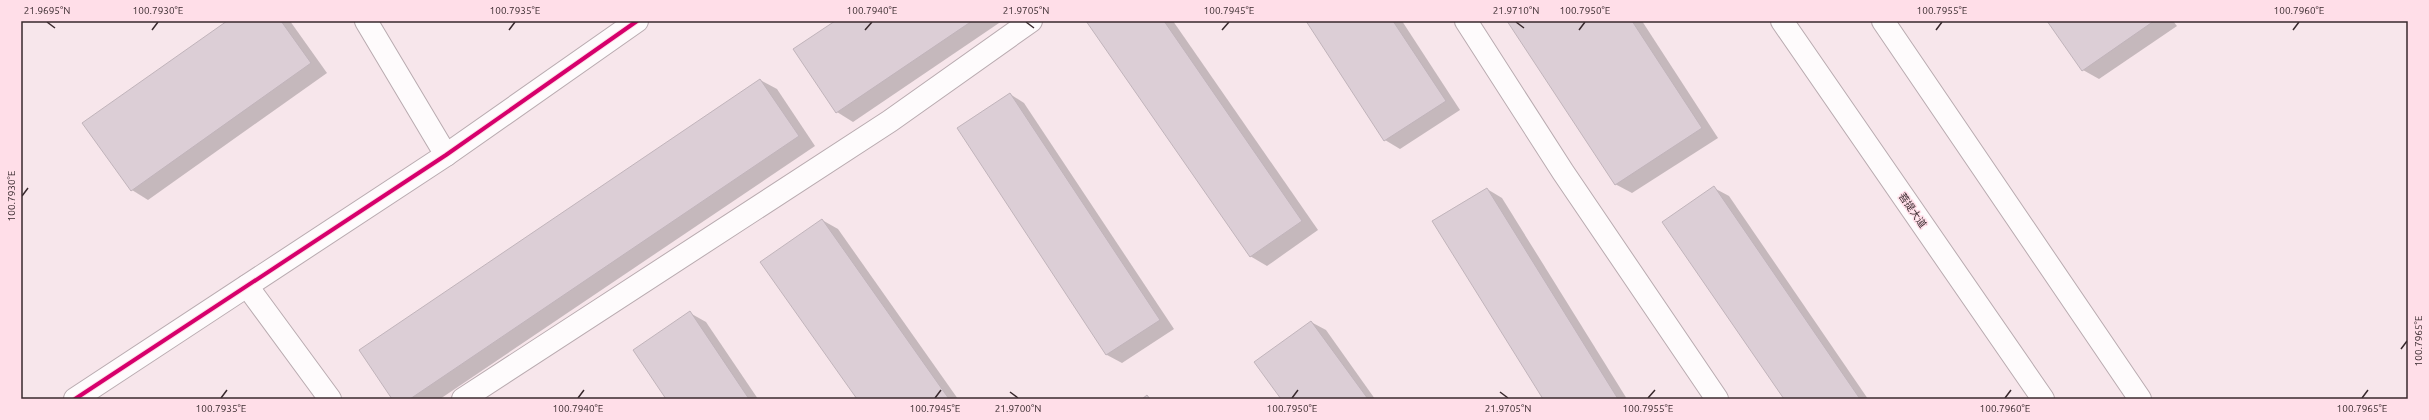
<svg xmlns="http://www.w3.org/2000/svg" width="2429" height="420" viewBox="0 0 2429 420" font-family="Ubuntu,'Noto Sans SC',sans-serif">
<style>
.shadow{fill:#0003}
.building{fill:#dcced6;stroke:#c1b4bb}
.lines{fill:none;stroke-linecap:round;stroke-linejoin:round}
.minor-casing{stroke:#b9abb0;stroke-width:24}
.major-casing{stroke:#b9abb0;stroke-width:24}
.minor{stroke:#fefbfc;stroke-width:22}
.major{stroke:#fefbfc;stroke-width:22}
.cycleway-casing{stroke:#ffdee8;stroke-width:6}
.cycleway{stroke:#d6006c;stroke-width:4}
.ticks{fill:none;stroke:#38292d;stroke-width:1.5}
.labels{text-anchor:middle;stroke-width:3;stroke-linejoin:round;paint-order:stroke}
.street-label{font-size:10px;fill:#38292d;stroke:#ffdee8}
.neatline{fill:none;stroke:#38292d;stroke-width:1.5}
.ticks-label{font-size:10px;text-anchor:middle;fill:#38292d}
</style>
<rect width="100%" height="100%" fill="#f7e6eb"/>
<g class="shadow">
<polygon points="229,21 290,21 327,73 148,200 132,190"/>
<polygon points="837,21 1002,21 853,122 837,112"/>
<polygon points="1088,21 1173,21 1318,230 1267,266 1250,256"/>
<polygon points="1307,21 1402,21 1460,110 1400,149 1385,140"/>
<polygon points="1509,21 1642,21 1718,138 1632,193 1615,184"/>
<polygon points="2049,21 2173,21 2177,26 2099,79 2083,70"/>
<polygon points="760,80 777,89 815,146 440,399 394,399"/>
<polygon points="1010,94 1024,103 1174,329 1122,363 1107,355 958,128"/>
<polygon points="1714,188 1729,196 1868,399 1785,399"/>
<polygon points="1487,189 1502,198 1627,399 1544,399"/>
<polygon points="822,220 838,229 958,399 858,399"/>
<polygon points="690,313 706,322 758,399 667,399"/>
<polygon points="1311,322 1326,330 1375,399 1282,399"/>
</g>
<g class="building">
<polygon points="227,21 281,21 311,63 131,191 82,123"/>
<polygon points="835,21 972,21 836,113 793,49"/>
<polygon points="1086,21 1164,21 1302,221 1250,257"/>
<polygon points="1306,21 1393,21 1446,101 1384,141"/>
<polygon points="1507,21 1632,21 1702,128 1615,185"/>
<polygon points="2047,21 2154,21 2082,71"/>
<polygon points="760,79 799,136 410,399 392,399 359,350"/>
<polygon points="1010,93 1160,320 1106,355 957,128"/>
<polygon points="1714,186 1860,399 1784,399 1662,222"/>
<polygon points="1487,188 1618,399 1543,399 1432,221"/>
<polygon points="822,219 949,399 857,399 760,262"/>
<polygon points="690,311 749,399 666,399 633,350"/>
<polygon points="1311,321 1368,399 1281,399 1254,362"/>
<polygon points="1147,395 1150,399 1142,399"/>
</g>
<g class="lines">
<defs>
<g id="minor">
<polyline points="366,21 446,155"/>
<polyline points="1466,21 1563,172 1717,399"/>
<polyline points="247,286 330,399"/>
<polyline points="75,399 446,155 637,21"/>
<polyline points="463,399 890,121 1031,21"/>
</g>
<g id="major">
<polyline points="1782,21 2043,399"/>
<polyline points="1883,21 2140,399"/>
</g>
</defs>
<use href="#minor" class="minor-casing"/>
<use href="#major" class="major-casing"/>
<use href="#minor" class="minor"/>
<use href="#major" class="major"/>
<defs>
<polyline id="cycleway" points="75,399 446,155 637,21"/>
</defs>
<use href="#cycleway" class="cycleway-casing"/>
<use href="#cycleway" class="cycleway"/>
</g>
<path class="ticks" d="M47 22 55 28M1026 22 1034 28M1516 22 1524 28M152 30 158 22M509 30 515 22M865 30 872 22M1222 30 1229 22M1579 30 1585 22M1936 30 1942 22M2293 30 2299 22M22 196 28 188M2401 349 2407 341M1010 392 1018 398M1500 392 1508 398M221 398 227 390M578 398 584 390M935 398 941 390M1292 398 1298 390M1648 398 1655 390M2005 398 2011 390M2362 398 2368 390"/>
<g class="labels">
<g class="street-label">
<text transform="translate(1913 210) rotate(55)" y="4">菩提大道</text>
</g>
</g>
<rect width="2429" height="420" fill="none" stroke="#ffdee8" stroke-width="44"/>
<rect x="22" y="22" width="2385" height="376" class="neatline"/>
<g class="ticks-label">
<text x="47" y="14">21.9695°N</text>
<text x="158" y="14">100.7930°E</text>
<text x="515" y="14">100.7935°E</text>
<text x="872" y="14">100.7940°E</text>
<text x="1026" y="14">21.9705°N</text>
<text x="1229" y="14">100.7945°E</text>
<text x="1516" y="14">21.9710°N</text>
<text x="1585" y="14">100.7950°E</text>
<text x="1942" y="14">100.7955°E</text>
<text x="2299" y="14">100.7960°E</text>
<text transform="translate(11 196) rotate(-90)" y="4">100.7930°E</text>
<text transform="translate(2418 341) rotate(-90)" y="4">100.7965°E</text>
<text x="221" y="412">100.7935°E</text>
<text x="578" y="412">100.7940°E</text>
<text x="935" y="412">100.7945°E</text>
<text x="1018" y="412">21.9700°N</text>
<text x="1292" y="412">100.7950°E</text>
<text x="1508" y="412">21.9705°N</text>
<text x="1648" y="412">100.7955°E</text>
<text x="2005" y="412">100.7960°E</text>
<text x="2362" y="412">100.7965°E</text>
</g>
</svg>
